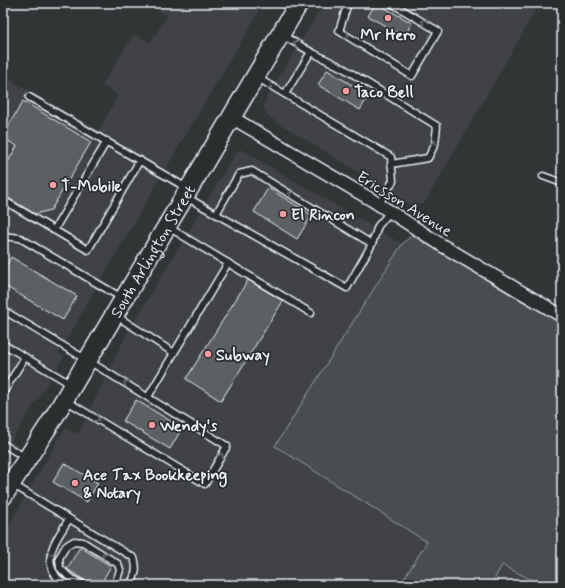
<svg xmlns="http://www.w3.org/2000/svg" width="565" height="588" viewBox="0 0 565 588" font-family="Mynerve,sans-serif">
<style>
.built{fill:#3f4244}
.green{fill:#494d4f;stroke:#989fa4}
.building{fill:#5c6063;stroke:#e8f1f8}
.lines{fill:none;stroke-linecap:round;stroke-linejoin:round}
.service-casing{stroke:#e8f1f8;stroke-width:9}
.minor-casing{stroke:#e8f1f8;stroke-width:15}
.secondary-casing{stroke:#e8f1f8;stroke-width:21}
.service{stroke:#2a2d2e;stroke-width:6}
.minor{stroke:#2a2d2e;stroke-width:12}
.secondary{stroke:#2a2d2e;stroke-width:18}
.oneway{stroke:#6c7275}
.poi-dot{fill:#ff9aa2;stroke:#2a2d2e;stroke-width:1.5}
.labels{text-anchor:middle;stroke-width:3.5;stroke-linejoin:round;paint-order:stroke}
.poi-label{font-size:16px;font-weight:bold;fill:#e8f1f8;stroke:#2a2d2e;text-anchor:start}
.street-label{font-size:16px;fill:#e8f1f8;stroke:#2a2d2e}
</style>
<rect width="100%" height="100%" fill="#323536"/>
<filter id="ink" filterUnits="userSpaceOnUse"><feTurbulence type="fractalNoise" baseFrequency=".025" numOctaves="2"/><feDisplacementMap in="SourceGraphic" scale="8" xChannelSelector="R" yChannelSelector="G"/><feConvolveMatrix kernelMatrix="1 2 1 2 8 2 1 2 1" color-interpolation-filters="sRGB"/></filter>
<g filter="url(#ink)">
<g class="built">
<polygon points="164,3 264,3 146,202 59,353 64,357 3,454 3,76 99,130 118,96 102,85 134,34 150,43 167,16 159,11"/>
<polygon points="324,3 540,3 424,204 410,205 380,185 267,116 264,108 264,102"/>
<polygon points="240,149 402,244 275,446 427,542 400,585 3,585 3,535 65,428 78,434 126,335 234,156"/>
<polygon points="502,565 542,585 491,585"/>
</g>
<polygon class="green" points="412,235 520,300 562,323 562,585 542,585 502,565 491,585 400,585 427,542 275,446 402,244"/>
<g class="building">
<polygon points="376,3 412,23 404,37 368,16"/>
<polygon points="327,70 369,95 360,110 318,85"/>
<polygon points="23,101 91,142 51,210 35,214 3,195 3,170 17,146 3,138 3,135"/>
<polygon points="268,188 312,215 297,239 254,212"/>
<polygon points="11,257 77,296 63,320 3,285 3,271"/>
<polygon points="248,280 283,301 221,401 186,379"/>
<polygon points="136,400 182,428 170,449 123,421"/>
<polygon points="64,463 98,483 87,502 53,482"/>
<polygon points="80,547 111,566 100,585 92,585 67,569"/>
</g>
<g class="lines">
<defs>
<g id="service">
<polyline points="348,3 339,31 412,76 438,31 391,3"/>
<polyline points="282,35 311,52 343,68 437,126 435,144 428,158 391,164"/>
<polyline points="256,77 391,157 393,181 378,205"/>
<polyline points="285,94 311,52"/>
<polyline points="29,97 187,188"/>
<polyline points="543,176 562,183"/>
<polyline points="186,197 347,288 372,244 378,226 390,212"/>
<polyline points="3,200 88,250 140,160"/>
<polyline points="216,214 239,174 252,171 372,244"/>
<polyline points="168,227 311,313"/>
<polyline points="54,230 107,141"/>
<polyline points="3,236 20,238 122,298"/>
<polyline points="3,310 87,360 227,446 205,484 65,400"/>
<polyline points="115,315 174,353 228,263"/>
<polyline points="3,344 72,385"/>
<polyline points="3,393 25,357"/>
<polyline points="148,397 174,353"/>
<polyline points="3,444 26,458"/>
<path d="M12 484 134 558C138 569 135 576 130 585"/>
<path d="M69 585C65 583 58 580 56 576 41 556 59 536 69 519"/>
<polyline points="83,585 69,577 60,568 59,558 66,546 74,541 83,542 118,564 120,570 115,585"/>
</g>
<polyline id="minor" points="231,117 372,200 443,246 562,316"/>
<g id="secondary">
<path id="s1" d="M3 496 51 422 299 3"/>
</g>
</defs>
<use href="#service" class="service-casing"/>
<use href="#minor" class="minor-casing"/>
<use href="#secondary" class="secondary-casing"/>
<use href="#service" class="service"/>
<use href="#minor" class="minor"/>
<use href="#secondary" class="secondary"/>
</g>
<defs><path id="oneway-chevron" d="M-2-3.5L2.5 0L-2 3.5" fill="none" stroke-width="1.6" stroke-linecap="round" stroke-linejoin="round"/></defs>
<g class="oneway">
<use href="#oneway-chevron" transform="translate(424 22) rotate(-149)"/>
<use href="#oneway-chevron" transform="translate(347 36) rotate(32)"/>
<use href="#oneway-chevron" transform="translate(296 43) rotate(-149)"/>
<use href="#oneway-chevron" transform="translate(270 86) rotate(31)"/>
<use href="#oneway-chevron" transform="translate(434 143) rotate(-74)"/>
<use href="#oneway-chevron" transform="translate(291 194) rotate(-149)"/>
<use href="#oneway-chevron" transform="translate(126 383) rotate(-148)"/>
<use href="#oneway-chevron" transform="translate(97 419) rotate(31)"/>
<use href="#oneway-chevron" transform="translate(221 456) rotate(-60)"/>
<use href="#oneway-chevron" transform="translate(51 553) rotate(97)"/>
<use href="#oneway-chevron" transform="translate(104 555) rotate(-148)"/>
</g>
</g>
<g class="poi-dot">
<circle cx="388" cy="18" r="4"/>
<circle cx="346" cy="91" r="4"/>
<circle cx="53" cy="185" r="4"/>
<circle cx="283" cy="214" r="4"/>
<circle cx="208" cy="354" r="4"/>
<circle cx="152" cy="425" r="4"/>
<circle cx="75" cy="483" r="4"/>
</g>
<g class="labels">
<g class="poi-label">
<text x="388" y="40" text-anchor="middle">Mr Hero</text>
<text x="354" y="97">Taco Bell</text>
<text x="61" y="191">T-Mobile</text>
<text x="291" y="220">El Rincon</text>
<text x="216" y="360">Subway</text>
<text x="160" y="431">Wendy's</text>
<text x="83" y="480">Ace Tax Bookkeeping<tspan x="83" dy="18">&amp; Notary</tspan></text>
</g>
<g class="street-label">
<text transform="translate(405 203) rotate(32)" y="6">Ericsson Avenue</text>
<text dy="6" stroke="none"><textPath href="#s1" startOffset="287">South Arlington Street</textPath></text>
</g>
</g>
<rect width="565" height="588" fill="none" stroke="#2a2d2e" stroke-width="16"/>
<rect x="8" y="8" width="549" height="572" fill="none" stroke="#e8f1f8" stroke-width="1.5" filter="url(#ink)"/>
</svg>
